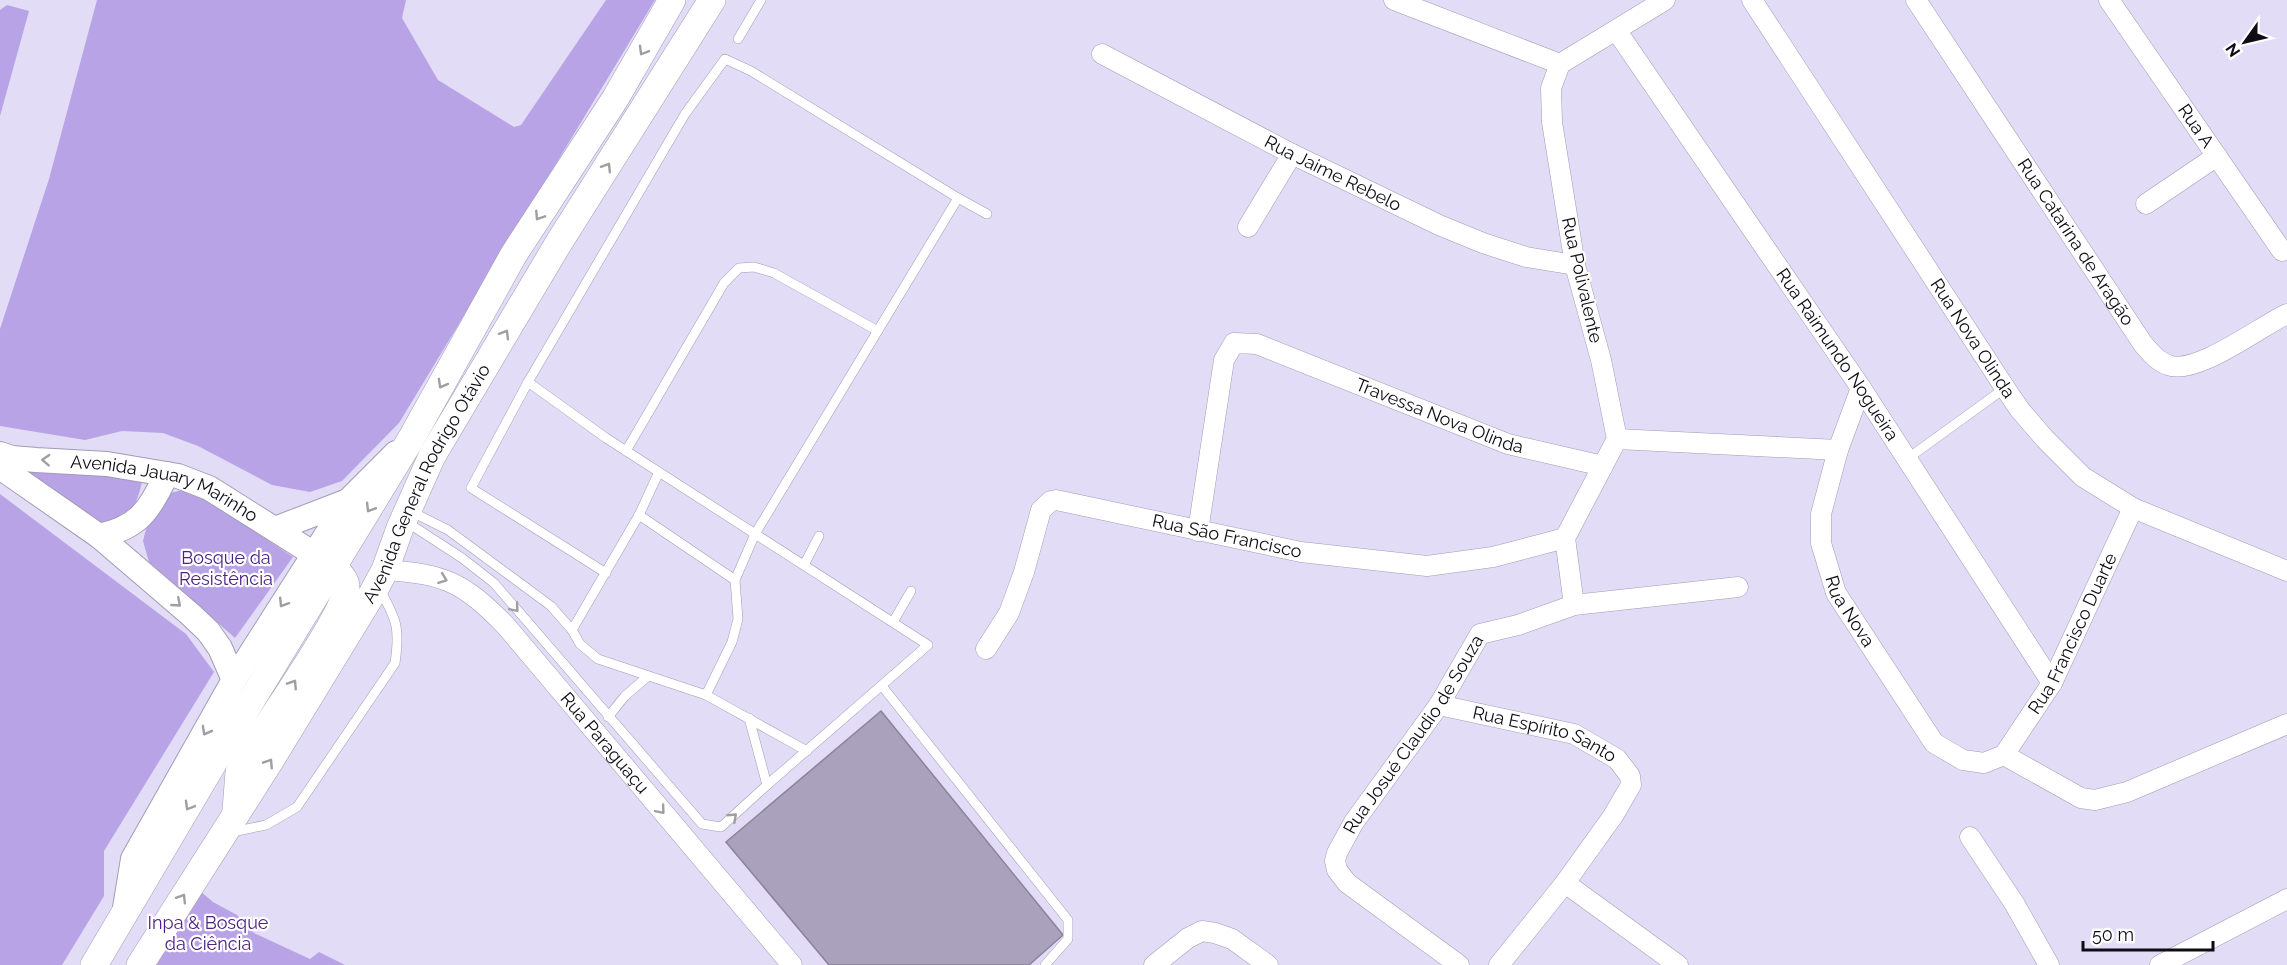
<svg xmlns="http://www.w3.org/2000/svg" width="2287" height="965" viewBox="0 0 2287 965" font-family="Raleway,sans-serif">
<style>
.green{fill:#b8a3e6}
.building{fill:#aaa2bc;stroke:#8a839b;stroke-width:1.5}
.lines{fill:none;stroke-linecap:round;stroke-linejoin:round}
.service-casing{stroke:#a29bb4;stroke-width:10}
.minor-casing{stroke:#a29bb4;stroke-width:21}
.tertiary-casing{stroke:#a29bb4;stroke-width:26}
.secondary-casing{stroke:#a29bb4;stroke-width:28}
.service{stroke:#fff;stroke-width:9}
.minor{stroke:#fff;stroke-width:20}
.tertiary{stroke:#fff;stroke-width:24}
.secondary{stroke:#fff;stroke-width:27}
.oneway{stroke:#9f9ea1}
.labels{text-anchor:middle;stroke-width:4.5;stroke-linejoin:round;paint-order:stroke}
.street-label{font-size:18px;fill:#0f0c14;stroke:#fff}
.park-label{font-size:18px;fill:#4d2283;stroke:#fff}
</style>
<rect width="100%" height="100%" fill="#e3dcf7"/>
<g class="green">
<polygon points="97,0 406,0 402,18 438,80 514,127 521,125 606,0 655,0 399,423 342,481 310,492 272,485 198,446 163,433 122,431 85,440 0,426 0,329 49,179"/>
<polygon points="7,5 29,11 0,116 0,10"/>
<path d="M21 463 142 481C137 510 123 525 93 528L18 469Z"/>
<polygon points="189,488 293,557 235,638 149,562 143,541 146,529 154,510 171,493"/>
<polygon points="0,494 186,634 214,672 104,851 104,896 62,965 0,965"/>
<polygon points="200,891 213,902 237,915 254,933 310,959 319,952 345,965 150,965"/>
</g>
<polygon class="building" points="881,711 1063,935 1029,965 829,965 726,842"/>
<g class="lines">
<defs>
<g id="service">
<polyline points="738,39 761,0"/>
<polyline points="958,198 987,214"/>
<polyline points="528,382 685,114 725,59 751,71 958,198 755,534 735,580 639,515 572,630"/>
<polyline points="626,451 724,283 739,268 754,267 774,273 878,331"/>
<polyline points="1907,459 2005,388"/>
<polyline points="410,511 448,530 551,606 572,630 580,644 598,659 706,695 732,642 738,619 735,580"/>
<polyline points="639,515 659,472"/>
<polyline points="405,521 462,558 494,583 702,824 721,827 767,785 928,645 606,438 528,382 471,488 606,573"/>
<polyline points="804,565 819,536"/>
<polyline points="893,622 911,591"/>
<polyline points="882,686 1068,920 1068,939 1045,965"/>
<polyline points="706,695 807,751"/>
<polyline points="608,717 625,696 647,677"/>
<polyline points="749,718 767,785"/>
<path d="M232 832 266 825 297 807 395 663C400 629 397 620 380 590"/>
</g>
<g id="minor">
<polyline points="1394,0 1560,64"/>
<path id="s1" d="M1752 0 2005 388 2020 410 2045 439 2083 477 2133 508 2287 571"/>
<path id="s2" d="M1916 0 2143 344C2151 353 2157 361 2168 365 2196 376 2259 327 2287 314"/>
<path id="s3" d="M2109 0 2282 251"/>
<path id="s4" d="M1616 30 1861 388 2052 683"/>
<path id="s5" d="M1102 54 1292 154 1439 225 1483 243 1526 257 1575 265"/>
<polyline points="2146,204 2217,156"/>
<polyline points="1248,227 1292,154"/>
<path id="s6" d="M1861 388 1838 450 1821 514V543L1836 593 1934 743 1963 760 1984 763 2004 755"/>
<polyline points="1617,439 1838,450"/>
<path id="s7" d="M1198 531 1224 360 1234 343 1257 344 1508 444 1603 466"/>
<path id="s8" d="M385 570C445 574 463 582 506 626L792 965"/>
<polyline points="1574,605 1565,538 1617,439 1601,360 1575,265 1552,122 1551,88 1560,64 1665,0"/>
<path id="s9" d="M986 649 1009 613 1024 572 1041 510 1051 501 1056 500 1301 552 1427 566 1493 557 1565 538"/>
<path id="s10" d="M1439 705 1574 734 1617 759 1630 776 1631 785 1613 816 1565 883 1499 965"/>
<polyline points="2004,755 2081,798 2095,800 2127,792 2287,724"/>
<path id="s11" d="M2004 755 2052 683 2133 508"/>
<polyline points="1970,837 2014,903 2049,965"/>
<polyline points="1565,883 1678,965"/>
<polyline points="1154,965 1188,938 1202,931 1215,933 1232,939 1268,965"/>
<path id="s12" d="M1459 965 1347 883 1337 870 1335 861 1337 853 1354 822 1439 705 1480 634 1518 625 1574 605 1738 587"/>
<polyline points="2160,965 2287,899"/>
</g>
<g id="tertiary">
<path id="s13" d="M0 454 12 458 36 460 107 464 178 476 209 488 314 554"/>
<polyline points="0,467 99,536 190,614 208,631 220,648 234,680"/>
<polyline points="275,529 348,501"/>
<path d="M99 536C141 527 149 509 167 474"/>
<polyline points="125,908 133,859 234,680 348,501 396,453"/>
</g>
<g id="secondary">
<path d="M236 810 239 772 247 756C264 730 349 608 346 586 345 573 324 561 314 554"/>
<polyline points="94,965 218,755 411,439 514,254 615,99 672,0"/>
<path id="s14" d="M140 965 270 761 372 594 385 570 400 528 432 456 558 244 712 0"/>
</g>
</defs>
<use href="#service" class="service-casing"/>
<use href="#minor" class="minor-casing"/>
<use href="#tertiary" class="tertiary-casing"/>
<use href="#secondary" class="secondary-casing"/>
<use href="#service" class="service"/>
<use href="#minor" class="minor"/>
<use href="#tertiary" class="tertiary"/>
<use href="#secondary" class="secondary"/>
</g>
<defs><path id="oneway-chevron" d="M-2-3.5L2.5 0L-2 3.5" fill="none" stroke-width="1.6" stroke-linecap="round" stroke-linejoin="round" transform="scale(1.5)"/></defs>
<g class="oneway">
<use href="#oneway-chevron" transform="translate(643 51) rotate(120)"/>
<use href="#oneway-chevron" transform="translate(607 167) rotate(-58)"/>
<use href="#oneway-chevron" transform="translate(539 216) rotate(123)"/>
<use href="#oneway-chevron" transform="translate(505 334) rotate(-59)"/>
<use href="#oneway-chevron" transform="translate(442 384) rotate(119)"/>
<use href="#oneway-chevron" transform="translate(46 460) rotate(-177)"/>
<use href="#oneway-chevron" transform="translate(370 508) rotate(121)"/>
<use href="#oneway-chevron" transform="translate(443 579) rotate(21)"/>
<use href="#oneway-chevron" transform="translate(177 603) rotate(41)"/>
<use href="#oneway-chevron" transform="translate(283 603) rotate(122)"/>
<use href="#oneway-chevron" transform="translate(515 608) rotate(49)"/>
<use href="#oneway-chevron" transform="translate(293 684) rotate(-57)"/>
<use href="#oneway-chevron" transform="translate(206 731) rotate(119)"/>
<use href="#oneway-chevron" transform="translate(269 763) rotate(-57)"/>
<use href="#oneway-chevron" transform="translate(189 806) rotate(120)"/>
<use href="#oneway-chevron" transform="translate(661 810) rotate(50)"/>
<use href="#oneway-chevron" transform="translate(733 817) rotate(-43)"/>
<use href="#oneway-chevron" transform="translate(182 898) rotate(-58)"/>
</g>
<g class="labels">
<g class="street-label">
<text dy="6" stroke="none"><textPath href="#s3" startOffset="153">Rua A</textPath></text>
<text dy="6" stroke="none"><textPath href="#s5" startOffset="260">Rua Jaime Rebelo</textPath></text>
<text dy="6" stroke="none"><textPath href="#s2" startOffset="290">Rua Catarina de Aragão</textPath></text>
<text transform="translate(1582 280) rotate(77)" y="6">Rua Polivalente</text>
<text dy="6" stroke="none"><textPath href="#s1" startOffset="404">Rua Nova Olinda</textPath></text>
<text dy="6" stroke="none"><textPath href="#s4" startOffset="393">Rua Raimundo Nogueira</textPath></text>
<text dy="6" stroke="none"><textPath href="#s7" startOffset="412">Travessa Nova Olinda</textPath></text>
<text dy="6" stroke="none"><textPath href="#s14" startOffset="561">Avenida General Rodrigo Otávio</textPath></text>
<text dy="6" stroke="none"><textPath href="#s13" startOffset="170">Avenida Jauary Marinho</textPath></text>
<text dy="6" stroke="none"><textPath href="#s9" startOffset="344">Rua São Francisco</textPath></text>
<text dy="6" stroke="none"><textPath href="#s6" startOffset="236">Rua Nova</textPath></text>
<text dy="6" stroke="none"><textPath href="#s11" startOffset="140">Rua Francisco Duarte</textPath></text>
<text dy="6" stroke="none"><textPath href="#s12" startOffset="314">Rua Josué Claudio de Souza</textPath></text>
<text dy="6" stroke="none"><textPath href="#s10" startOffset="110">Rua Espírito Santo</textPath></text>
<text dy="6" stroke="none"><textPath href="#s8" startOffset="291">Rua Paraguaçu</textPath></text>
</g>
<g class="park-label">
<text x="226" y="564">Bosque da<tspan x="226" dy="21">Resistência</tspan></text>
<text x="208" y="929">Inpa &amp; Bosque<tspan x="208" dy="21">da Ciência</tspan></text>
</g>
</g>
<g transform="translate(2245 42) rotate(236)" stroke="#ffffff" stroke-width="4.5" paint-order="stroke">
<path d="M0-4.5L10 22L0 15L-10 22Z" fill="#0f0c14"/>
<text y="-9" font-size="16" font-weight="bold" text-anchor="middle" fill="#0f0c14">N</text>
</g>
<path d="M2083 941v9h130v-9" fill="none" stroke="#0f0c14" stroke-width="3"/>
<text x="2092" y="941" font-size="18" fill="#0f0c14" stroke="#ffffff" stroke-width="4.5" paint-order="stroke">50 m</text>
</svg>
